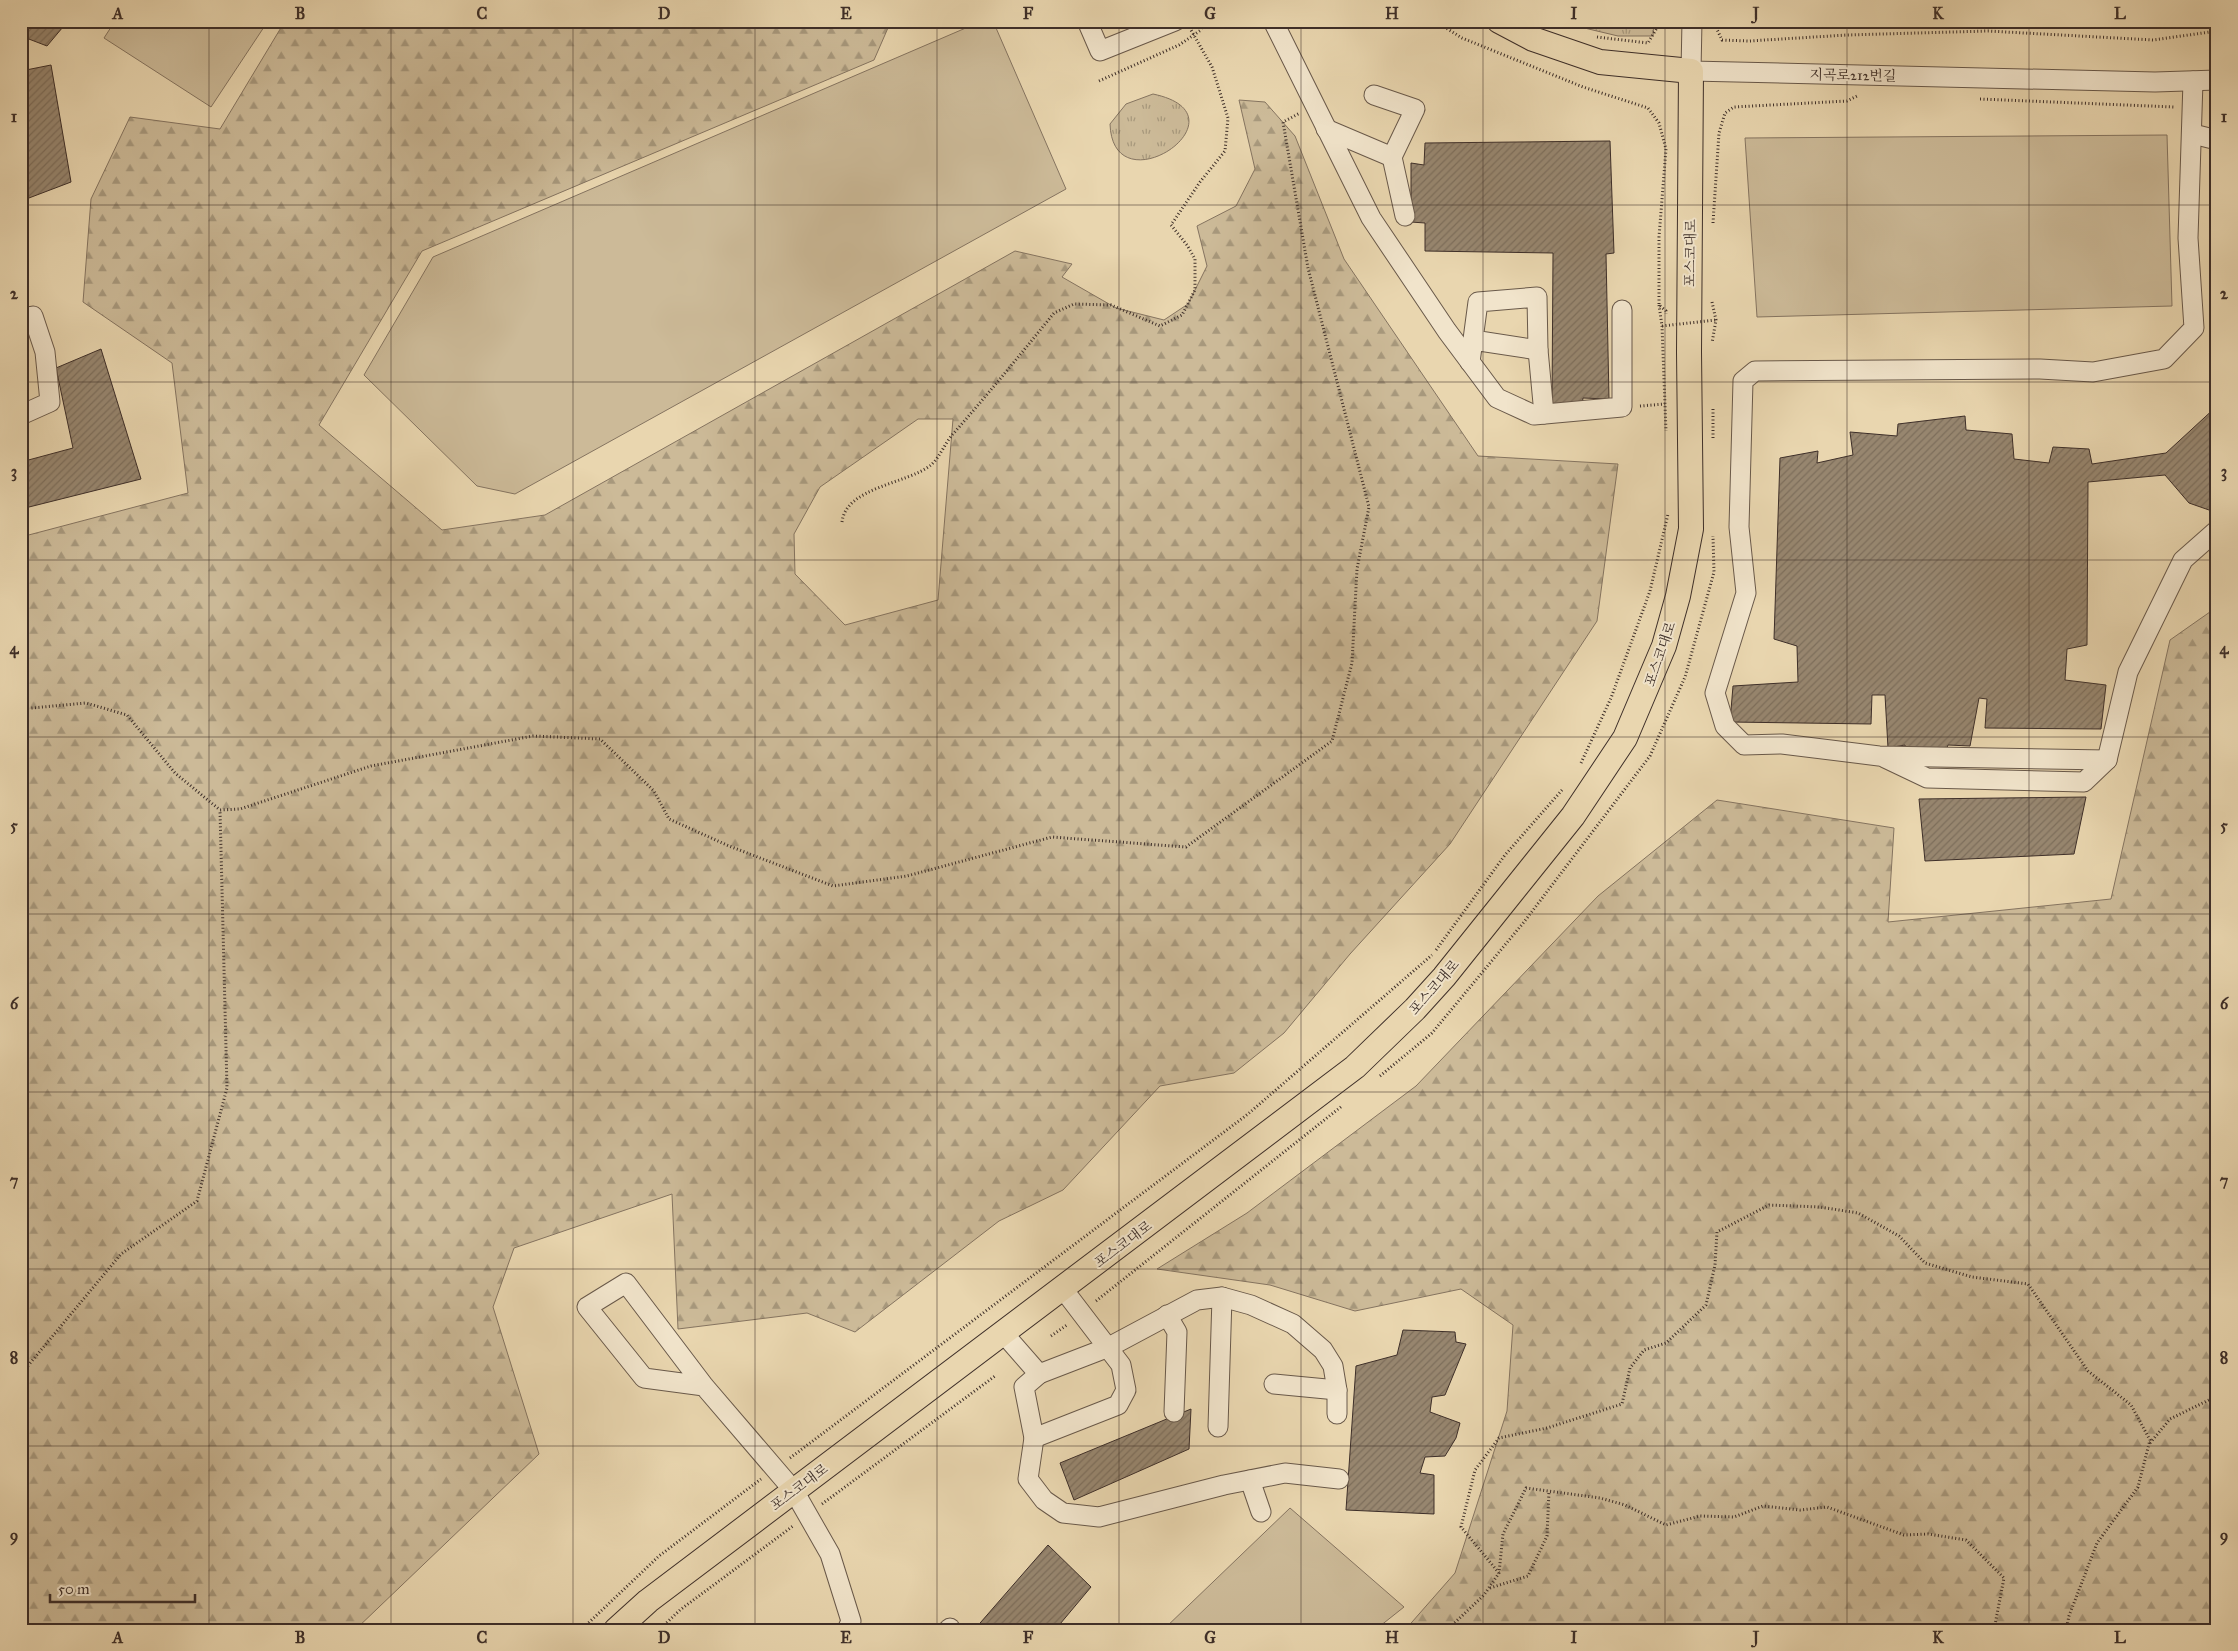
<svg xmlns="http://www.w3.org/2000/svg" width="2238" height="1651" viewBox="0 0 2238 1651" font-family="'IM FELL Great Primer','Noto Serif KR',serif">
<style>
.green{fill:#ccba98;stroke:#857460}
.forest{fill:url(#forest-firs);stroke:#857460;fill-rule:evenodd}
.park{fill:url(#park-tufts);stroke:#857460}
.building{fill:url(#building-hatch);stroke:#3e2f29}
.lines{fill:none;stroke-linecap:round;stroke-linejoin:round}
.minor-casing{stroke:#69594a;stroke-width:21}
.major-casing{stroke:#3e2f29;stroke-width:26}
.path{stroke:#3e2f29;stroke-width:3;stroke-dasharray:1 2.5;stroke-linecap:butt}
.minor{stroke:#f1e4cb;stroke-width:19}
.major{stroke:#e9d6af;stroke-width:24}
.path-bridge{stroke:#3e2f29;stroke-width:3;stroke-dasharray:1 2.5;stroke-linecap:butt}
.grid{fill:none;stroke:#3e2f29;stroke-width:1;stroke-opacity:0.55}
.labels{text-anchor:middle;stroke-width:4;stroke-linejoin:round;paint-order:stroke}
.street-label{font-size:14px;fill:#3e2f29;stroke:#f1e4cb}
.neatline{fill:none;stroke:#3e2f29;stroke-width:2}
.grid-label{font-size:16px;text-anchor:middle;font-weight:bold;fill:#3e2f29}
</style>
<defs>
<pattern id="forest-firs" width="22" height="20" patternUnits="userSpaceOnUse" patternTransform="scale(1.25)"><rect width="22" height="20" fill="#ccba98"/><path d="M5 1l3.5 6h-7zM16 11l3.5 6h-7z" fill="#a7987c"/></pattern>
<pattern id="park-tufts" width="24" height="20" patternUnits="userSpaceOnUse" patternTransform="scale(1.25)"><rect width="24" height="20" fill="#ccba98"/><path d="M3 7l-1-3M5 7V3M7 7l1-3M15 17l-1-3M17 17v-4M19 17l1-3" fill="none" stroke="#a7987c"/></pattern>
<pattern id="building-hatch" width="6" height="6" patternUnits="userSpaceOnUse" patternTransform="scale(1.25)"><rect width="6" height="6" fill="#97866f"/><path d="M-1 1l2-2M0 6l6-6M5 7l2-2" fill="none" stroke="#7d6e5b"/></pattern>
</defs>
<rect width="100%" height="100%" fill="#e9d6af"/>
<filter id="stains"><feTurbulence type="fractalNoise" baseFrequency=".004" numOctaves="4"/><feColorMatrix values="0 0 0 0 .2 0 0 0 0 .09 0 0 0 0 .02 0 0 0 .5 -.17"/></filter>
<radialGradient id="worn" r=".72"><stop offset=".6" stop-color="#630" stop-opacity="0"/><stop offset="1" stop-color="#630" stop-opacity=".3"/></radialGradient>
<g class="green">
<polygon points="115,21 268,21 211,107 104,38"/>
<polygon points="982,21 993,21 1066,189 515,494 477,486 364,375 433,257"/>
<polygon points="2167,135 2172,306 1757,317 1745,138"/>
<polygon points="1290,1508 1404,1607 1375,1630 1163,1630"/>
</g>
<g class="forest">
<path d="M285 21H891L874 60 422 251 319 425 442 530 545 515 1015 251 1072 264 1062 277 1116 308 1164 320 1188 304 1207 266 1197 226 1236 206 1255 169 1239 100 1265 102 1295 136 1344 259 1478 456 1618 464 1597 621 1450 844 1350 954 1284 1033 1234 1073 1160 1086 1063 1190 999 1221 855 1332 807 1313 678 1329 672 1194 514 1248 493 1307 539 1454 355 1630H21V537L188 493 172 363 83 302 91 199 130 117 220 129ZM918 419H953L938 600 845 625 795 574 794 534 820 487Z"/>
<polygon points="2217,607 2217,1630 1405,1630 1455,1573 1507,1411 1513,1325 1461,1289 1355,1311 1270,1285 1157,1269 1247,1213 1416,1086 1598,896 1717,800 1894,828 1888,922 2111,899 2170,640"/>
</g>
<g class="park">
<polygon points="1555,21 1654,21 1653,36 1618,36"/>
<path d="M1153 94C1253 115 1113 211 1110 124L1126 104Z"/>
</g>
<g class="building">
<polygon points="21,21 68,21 47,46 21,36"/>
<polygon points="51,65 71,182 21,201 21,71"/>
<polygon points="1610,141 1614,253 1606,254 1609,399 1583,398 1582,405 1552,404 1553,253 1425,251 1425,223 1411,222 1411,163 1424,165 1425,143"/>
<polygon points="101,349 141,479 21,509 21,462 73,448 56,368"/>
<polygon points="2217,406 2217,504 2209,510 2189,503 2165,475 2088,482 2087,645 2067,649 2065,680 2106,685 2101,729 1985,728 1987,699 1979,698 1970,746 1948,745 1946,750 1905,750 1905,745 1888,748 1885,695 1872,695 1871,724 1730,722 1733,686 1798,682 1797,646 1774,639 1780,458 1818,451 1817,463 1853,455 1850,432 1897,436 1898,424 1965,416 1966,430 2012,434 2014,459 2049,463 2053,447 2089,449 2092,464 2166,453"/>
<polygon points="2086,797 2074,854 1925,861 1919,799"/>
<polygon points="1403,1330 1455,1332 1456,1342 1466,1344 1445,1395 1432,1397 1430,1412 1460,1423 1456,1438 1445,1456 1425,1457 1420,1473 1434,1475 1434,1514 1346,1510 1356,1366 1397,1355"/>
<polygon points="1191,1409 1189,1449 1074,1500 1060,1463"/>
<polygon points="1048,1545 1091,1587 1055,1630 974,1630"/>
</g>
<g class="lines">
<defs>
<g id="minor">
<polyline points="1087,21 1100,51 1175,21"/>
<polyline points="1273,21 1371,218 1447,331 1497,398 1534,415 1622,407 1622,310"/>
<polyline points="1692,21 1691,71 2155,82 2217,80"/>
<polyline points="1326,129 1392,157 1415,109 1374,95"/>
<polyline points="2193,134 2217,140"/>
<polyline points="1392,157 1405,216"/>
<polyline points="21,318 33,316 45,352 50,402 21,415"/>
<polyline points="1538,350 1544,414"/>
<polyline points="1470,362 1478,302 1537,297 1538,350 1473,340"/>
<polyline points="1885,758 1927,778 2084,782 2107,760 2128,672 2183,560 2217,530"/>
<polyline points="2107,760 1879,756 1782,744 1744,745 1725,726 1715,693 1746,593 1739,527 1743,381 1755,371 2040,369 2093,372 2164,359 2194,328 2188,238 2193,81"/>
<polyline points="1167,1315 1177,1332 1174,1412"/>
<polyline points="1004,1334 1039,1374 1109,1347 1197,1300 1222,1297 1251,1305 1293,1324 1323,1350 1333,1366 1337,1390 1337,1414"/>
<polyline points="1039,1374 1024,1387 1034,1438 1028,1479 1044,1500 1063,1513 1099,1517 1224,1485 1285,1473 1339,1479"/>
<polyline points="1274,1384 1337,1390"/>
<polyline points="704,1386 644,1378 587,1307 626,1283 704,1386 794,1491 830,1554 851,1621 847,1630"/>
<polyline points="1218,1427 1222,1297"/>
<polyline points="1034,1438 1118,1405 1126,1390 1121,1365 1063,1289"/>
<polyline points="1250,1480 1261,1512"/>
<polyline points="948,1630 950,1628"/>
</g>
<polyline id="major" points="616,1630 648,1601 1355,1067 1415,1009 1444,977 1573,816 1625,738 1664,646 1678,596 1691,529 1689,352 1691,71 1600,62 1533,39 1499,21"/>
</defs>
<use href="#minor" class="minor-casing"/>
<use href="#major" class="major-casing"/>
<g class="path">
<polyline points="1435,21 1462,38 1583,87 1648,108 1659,123 1666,149 1659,237 1659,305 1666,311 1666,314"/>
<polyline points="1713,21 1722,40 1749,41 1847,35 1988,31 2153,40 2217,31"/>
<polyline points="1597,37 1648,43 1661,21"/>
<polyline points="1099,81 1179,45 1201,30 1203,21"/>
<polyline points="1980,99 2174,107"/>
<polyline points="1713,223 1719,133 1725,113 1734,107 1847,101 1859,95"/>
<polyline points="1712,302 1716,320 1712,343"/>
<polyline points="1659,305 1662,326 1666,431"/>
<polyline points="1640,406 1665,404"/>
<polyline points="1713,409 1713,438"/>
<path d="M842 522C846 487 907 484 931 465 940 457 945 443 953 434 988 394 1021 354 1054 313L1074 304 1111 305 1160 326 1182 315 1195 290V259L1187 245 1171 225 1200 182 1225 151 1228 118 1212 67 1191 30"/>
<polyline points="21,709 86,703 127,715 175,773 220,810"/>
<polyline points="1581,763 1611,698 1650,591 1668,514"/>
<polyline points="1436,950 1505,855 1562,790"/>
<polyline points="1380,1076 1432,1033 1524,922 1650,756 1685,677 1714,572 1713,536"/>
<polyline points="1096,1301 1342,1106"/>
<polyline points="1051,1336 1067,1325"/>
<polyline points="21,1374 121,1254 197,1201 227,1088 220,810 240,809 371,766 533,736 600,739 654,791 669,819 729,846 833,886 907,876 1052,837 1186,847 1332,741 1352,663 1357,569 1369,507 1308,268 1283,122 1300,113"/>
<polyline points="2150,1443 2170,1419 2217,1396"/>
<polyline points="790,1458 1248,1114 1432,955"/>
<polyline points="822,1504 995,1376"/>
<polyline points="1499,1573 1461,1527 1475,1470 1499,1438 1547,1428 1622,1404 1630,1368 1644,1350 1666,1343 1706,1305 1715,1265 1717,1232 1769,1205 1820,1207 1858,1213 1899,1236 1925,1263 1972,1277 2028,1284 2088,1371 2131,1405 2150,1440 2138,1487 2097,1543 2069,1616 2066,1630"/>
<polyline points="1490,1588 1528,1576 1547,1536 1549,1491"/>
<polyline points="581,1630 659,1556 761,1479"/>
<polyline points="659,1630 680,1610 793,1526"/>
<polyline points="1447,1630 1484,1595 1499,1573 1503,1534 1526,1488 1600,1498 1625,1505 1666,1525 1700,1516 1734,1517 1763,1506 1800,1510 1827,1507 1904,1535 1928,1534 1966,1540 2004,1578 1994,1630"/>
</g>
<use href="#minor" class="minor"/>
<use href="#major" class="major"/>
<polyline class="path-bridge" points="1662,326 1716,320"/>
</g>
<path class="grid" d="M209 21V1630M391 21V1630M573 21V1630M755 21V1630M937 21V1630M1119 21V1630M1301 21V1630M1483 21V1630M1665 21V1630M1847 21V1630M2029 21V1630M21 205H2217M21 382H2217M21 560H2217M21 737H2217M21 914H2217M21 1092H2217M21 1269H2217M21 1446H2217"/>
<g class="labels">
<g class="street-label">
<text transform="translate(1853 75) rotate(1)" y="5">지곡로212번길</text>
<text transform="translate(1690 253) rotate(-89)" y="5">포스코대로</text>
<text transform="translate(1660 654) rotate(-71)" y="5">포스코대로</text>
<text transform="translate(1434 987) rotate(-49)" y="5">포스코대로</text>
<text transform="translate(1123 1244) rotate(-37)" y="5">포스코대로</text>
<text transform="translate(799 1487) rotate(-37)" y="5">포스코대로</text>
</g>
</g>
<rect width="2238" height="1651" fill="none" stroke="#e9d6af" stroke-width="55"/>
<path d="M50 1594v8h145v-8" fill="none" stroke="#3e2f29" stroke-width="2.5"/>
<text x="58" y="1594" font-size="15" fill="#3e2f29" stroke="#f1e4cb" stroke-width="4" paint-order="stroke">50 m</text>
<rect x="28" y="28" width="2182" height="1596" class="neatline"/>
<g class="grid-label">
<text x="118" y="19">A</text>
<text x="300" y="19">B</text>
<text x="482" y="19">C</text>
<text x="664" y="19">D</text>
<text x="846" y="19">E</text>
<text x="1028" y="19">F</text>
<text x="1210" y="19">G</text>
<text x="1392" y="19">H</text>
<text x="1574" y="19">I</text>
<text x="1756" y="19">J</text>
<text x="1938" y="19">K</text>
<text x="2120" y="19">L</text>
<text x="14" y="122">1</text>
<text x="2224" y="122">1</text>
<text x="14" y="299">2</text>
<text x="2224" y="299">2</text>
<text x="14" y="477">3</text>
<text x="2224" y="477">3</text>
<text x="14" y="654">4</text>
<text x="2224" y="654">4</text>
<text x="14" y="831">5</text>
<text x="2224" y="831">5</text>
<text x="14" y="1009">6</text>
<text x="2224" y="1009">6</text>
<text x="14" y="1186">7</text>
<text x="2224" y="1186">7</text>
<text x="14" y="1363">8</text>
<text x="2224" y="1363">8</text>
<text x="14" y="1541">9</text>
<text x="2224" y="1541">9</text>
<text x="118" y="1643">A</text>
<text x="300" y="1643">B</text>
<text x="482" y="1643">C</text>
<text x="664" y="1643">D</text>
<text x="846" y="1643">E</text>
<text x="1028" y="1643">F</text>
<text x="1210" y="1643">G</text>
<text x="1392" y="1643">H</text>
<text x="1574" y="1643">I</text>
<text x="1756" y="1643">J</text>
<text x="1938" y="1643">K</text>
<text x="2120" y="1643">L</text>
</g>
<rect width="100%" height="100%" filter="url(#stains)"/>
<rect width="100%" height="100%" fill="url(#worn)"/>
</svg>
